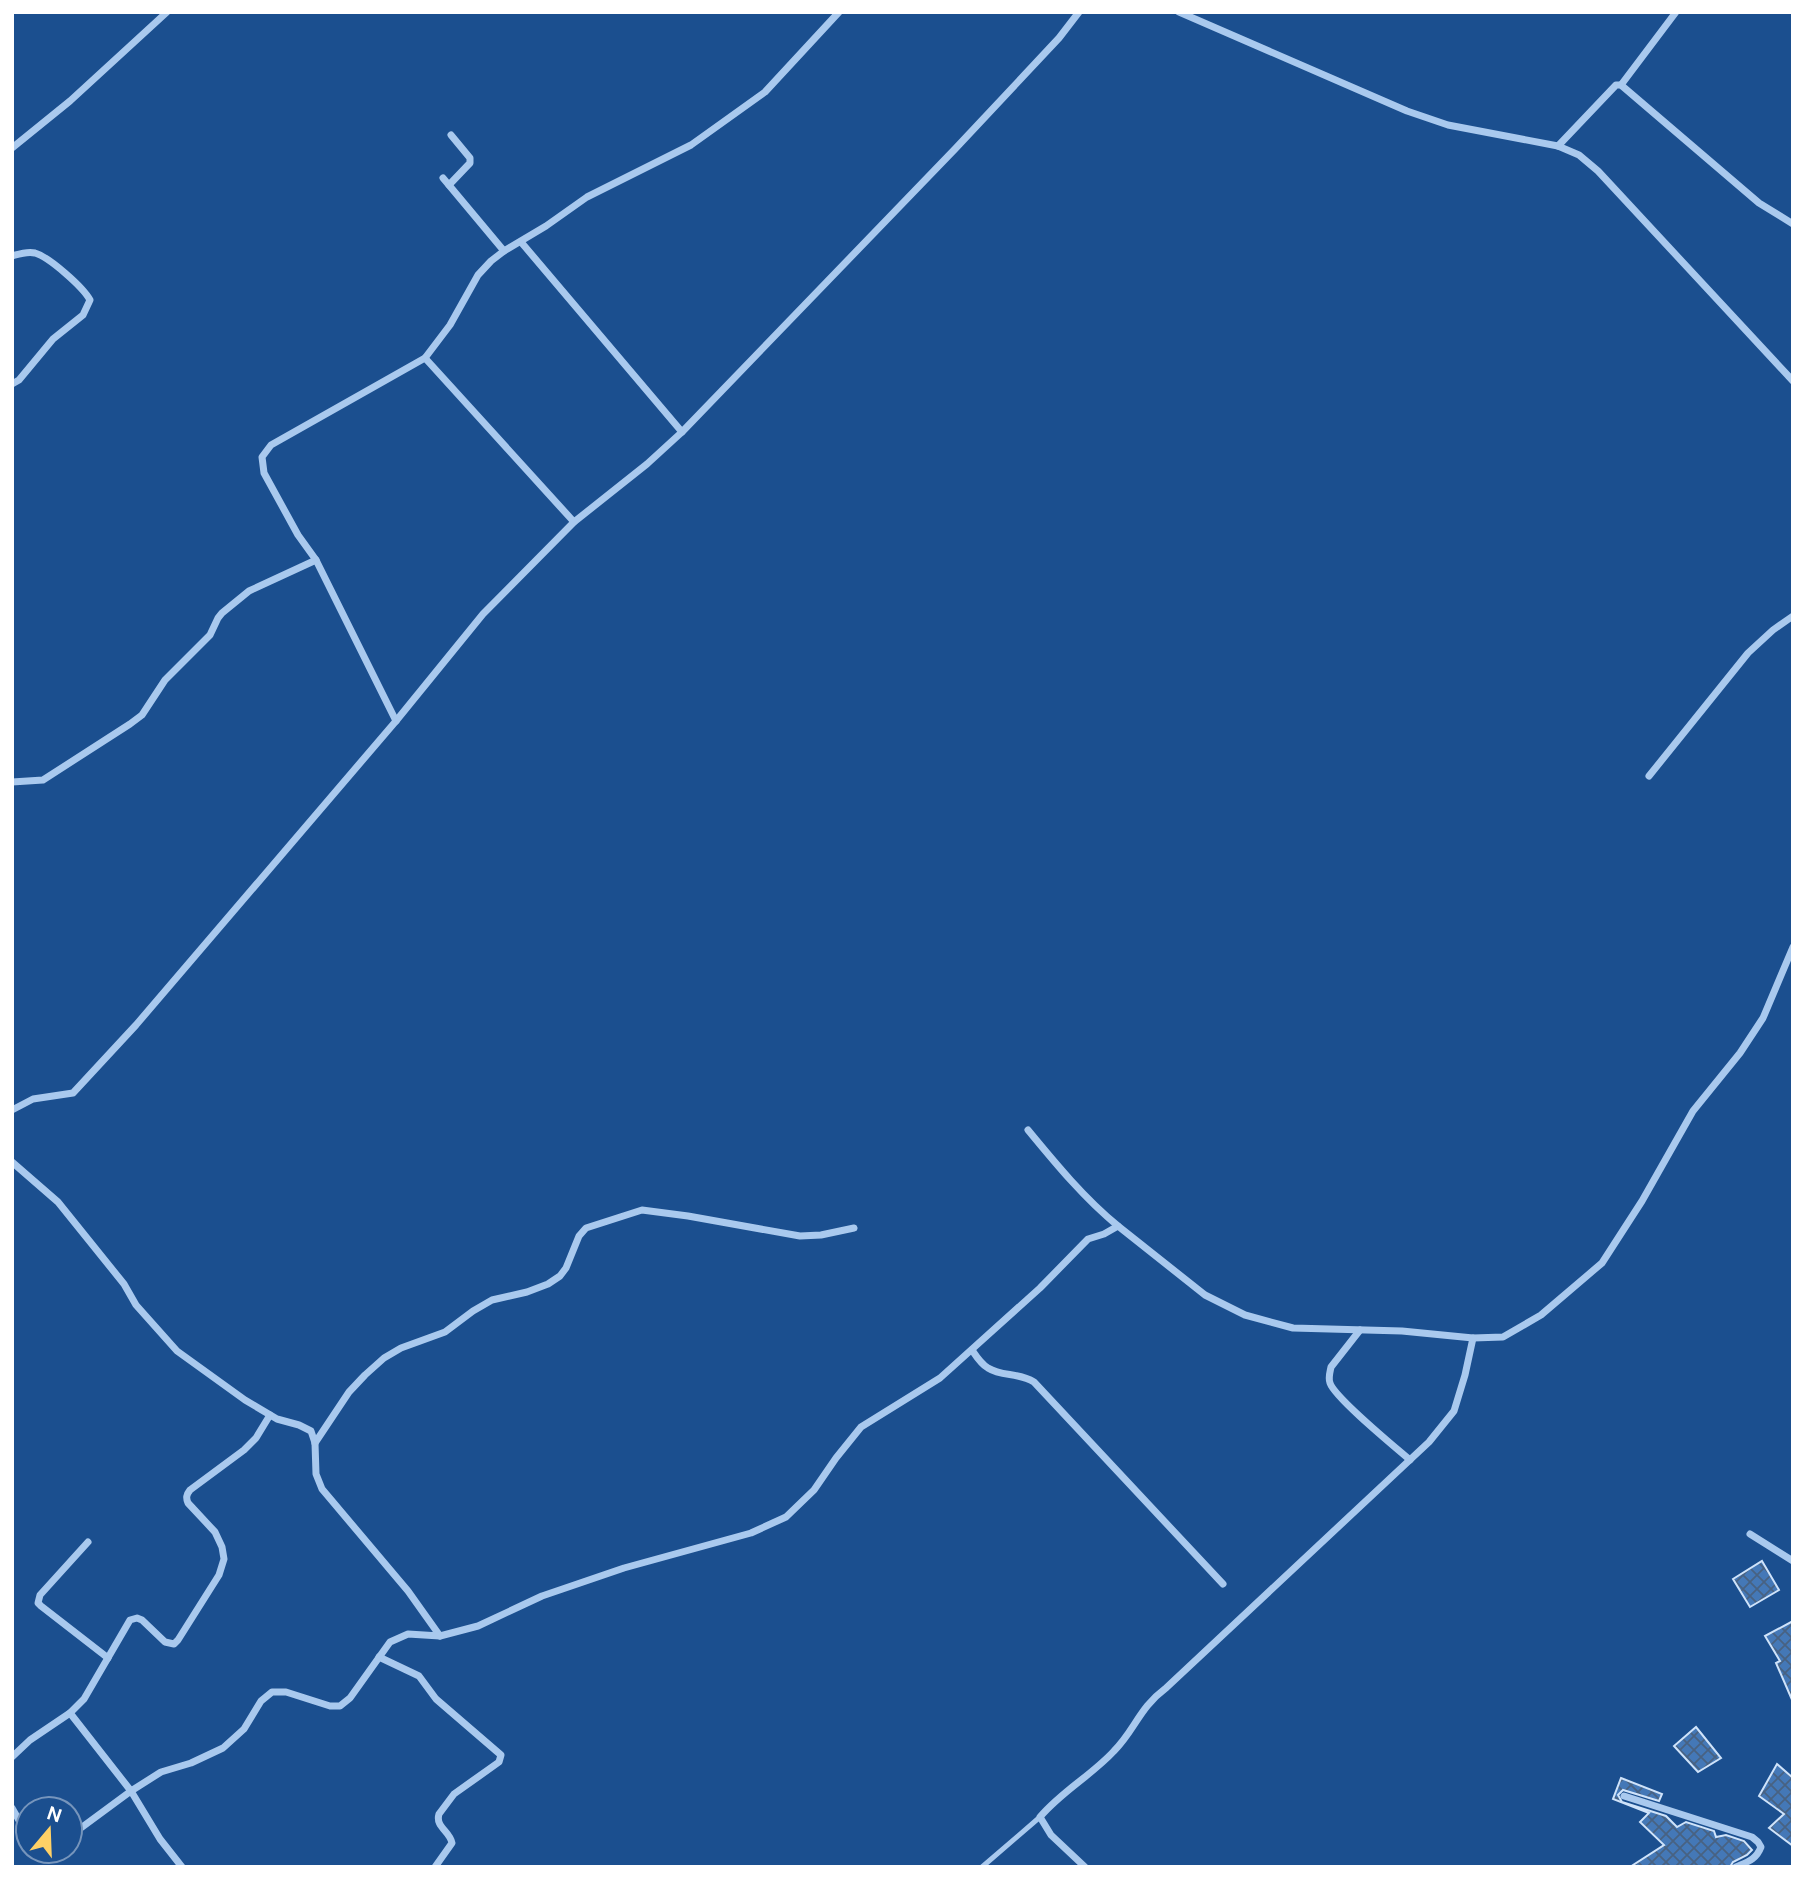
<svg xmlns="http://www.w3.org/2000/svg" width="1805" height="1879" viewBox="0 0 1805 1879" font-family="'DM Sans',sans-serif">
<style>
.building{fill:url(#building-cross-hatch);stroke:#cfe3fa;stroke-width:2}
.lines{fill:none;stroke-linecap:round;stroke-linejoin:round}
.lane{stroke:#a9c9ee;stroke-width:5}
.street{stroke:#a9c9ee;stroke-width:7}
</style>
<defs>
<pattern id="building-cross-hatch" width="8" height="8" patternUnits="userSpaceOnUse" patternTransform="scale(1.75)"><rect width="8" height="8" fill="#4478b7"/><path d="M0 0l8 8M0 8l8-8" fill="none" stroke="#486282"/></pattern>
</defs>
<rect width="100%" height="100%" fill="#1b4f8f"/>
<g class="building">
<polygon points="1762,1561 1779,1590 1750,1607 1733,1579"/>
<polygon points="1793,1621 1793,1702 1776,1663 1780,1661 1765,1636"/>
<polygon points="1696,1727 1721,1758 1698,1772 1674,1746"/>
<polygon points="1777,1764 1793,1778 1793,1846 1769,1828 1784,1814 1759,1796"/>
<polygon points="1621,1778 1662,1794 1659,1801 1623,1790 1618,1795 1622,1802 1666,1816 1677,1827 1686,1822 1714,1831 1716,1837 1726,1835 1744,1841 1752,1850 1747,1855 1733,1862 1730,1867 1630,1867 1664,1845 1640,1822 1649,1813 1613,1799"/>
</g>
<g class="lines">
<polyline class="lane" points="982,1867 1040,1817"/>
<g class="street">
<polyline points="1179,12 1407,111 1448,125 1558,146 1579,155 1598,171 1793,381"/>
<polyline points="1621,85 1676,12"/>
<polyline points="1558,146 1616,85 1621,85 1759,203 1793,224"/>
<polyline points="12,148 70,101 167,12"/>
<polyline points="443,178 504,251"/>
<polyline points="449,185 470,163 470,158 451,135"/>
<polyline points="521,242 682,432"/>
<path d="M12 256C19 254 27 251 35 253 49 257 83 287 90 300L83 315 53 339 19 380 12 384"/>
<polyline points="425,358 574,522"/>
<polyline points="316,560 396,721"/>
<polyline points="1649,776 1748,653 1773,630 1793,616"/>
<polyline points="12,782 43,780 130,724 142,715 165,680 210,635 218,618 222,613 249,591 316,560 298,535 264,473 262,457 271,445 425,358 450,325 478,275 491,261 504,251 546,226 587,197 691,145 765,92 839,12"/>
<polyline points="12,1110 33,1099 73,1093 136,1025 396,721 483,614 574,522 647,464 682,432 955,149 1059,38 1079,12"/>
<path d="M1028 1130C1056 1164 1084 1198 1118 1226"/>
<polyline points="12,1162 58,1202 124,1284 136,1305 177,1351 245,1400 277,1419 299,1425 311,1431 315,1443 316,1474 322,1489 408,1591 440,1636"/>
<path d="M1360 1330 1331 1367C1330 1372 1328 1378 1330 1383 1335 1398 1395 1447 1410 1460"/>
<path d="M972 1350C976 1356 981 1364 988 1368 1002 1377 1018 1372 1034 1382L1223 1584"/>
<polyline points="315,1443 349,1392 365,1375 384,1358 401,1348 445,1332 473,1311 492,1300 527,1292 548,1284 560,1276 566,1268 579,1236 586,1228 642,1210 688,1216 800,1236 821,1235 854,1228"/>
<polyline points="1750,1534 1793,1561"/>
<polyline points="88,1542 40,1595 38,1603 41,1606 108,1658"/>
<path d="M379 1657 419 1676 436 1699 501 1755 499 1762 454 1794 439 1814C435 1827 450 1831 452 1843L435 1867"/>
<polyline points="70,1713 131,1791 160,1839 182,1867"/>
<path d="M12 1757 30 1740 70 1713 84 1699 130 1620 137 1618 142 1620 165 1642 174 1644 178 1640 219 1575 224 1559 222 1547 215 1532 188 1503C186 1498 186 1495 190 1490L244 1450 256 1438 270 1415"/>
<path d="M1624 1796 1752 1837 1758 1842 1761 1847C1756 1860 1747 1862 1736 1867"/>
<polyline points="12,1808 28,1836"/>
<polyline points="70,1836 131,1791 161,1772 191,1763 223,1748 244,1729 261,1701 272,1692 286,1692 330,1706 340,1706 350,1698 390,1642 408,1634 440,1636 478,1626 542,1596 624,1568 751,1533 786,1517 814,1490 836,1458 861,1427 940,1378 1040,1288 1088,1239 1104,1234 1118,1226 1205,1295 1245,1315 1293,1328 1402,1331 1473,1338 1503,1337 1541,1315 1602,1263 1642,1201 1693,1111 1740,1053 1763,1018 1793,947"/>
<path d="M1085 1867 1051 1835 1040 1817C1062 1791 1092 1775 1114 1751 1135 1730 1139 1708 1166 1688L1429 1442 1454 1411 1465 1375 1473 1338"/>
</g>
</g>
<rect width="1805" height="1879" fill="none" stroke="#ffffff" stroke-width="28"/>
<g transform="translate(49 1830) rotate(19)"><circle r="33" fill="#1b4f8f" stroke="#7695bc" stroke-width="2"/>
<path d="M0-5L12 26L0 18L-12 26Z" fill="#ffd166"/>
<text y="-10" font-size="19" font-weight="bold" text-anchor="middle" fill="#ffffff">N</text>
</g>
</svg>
